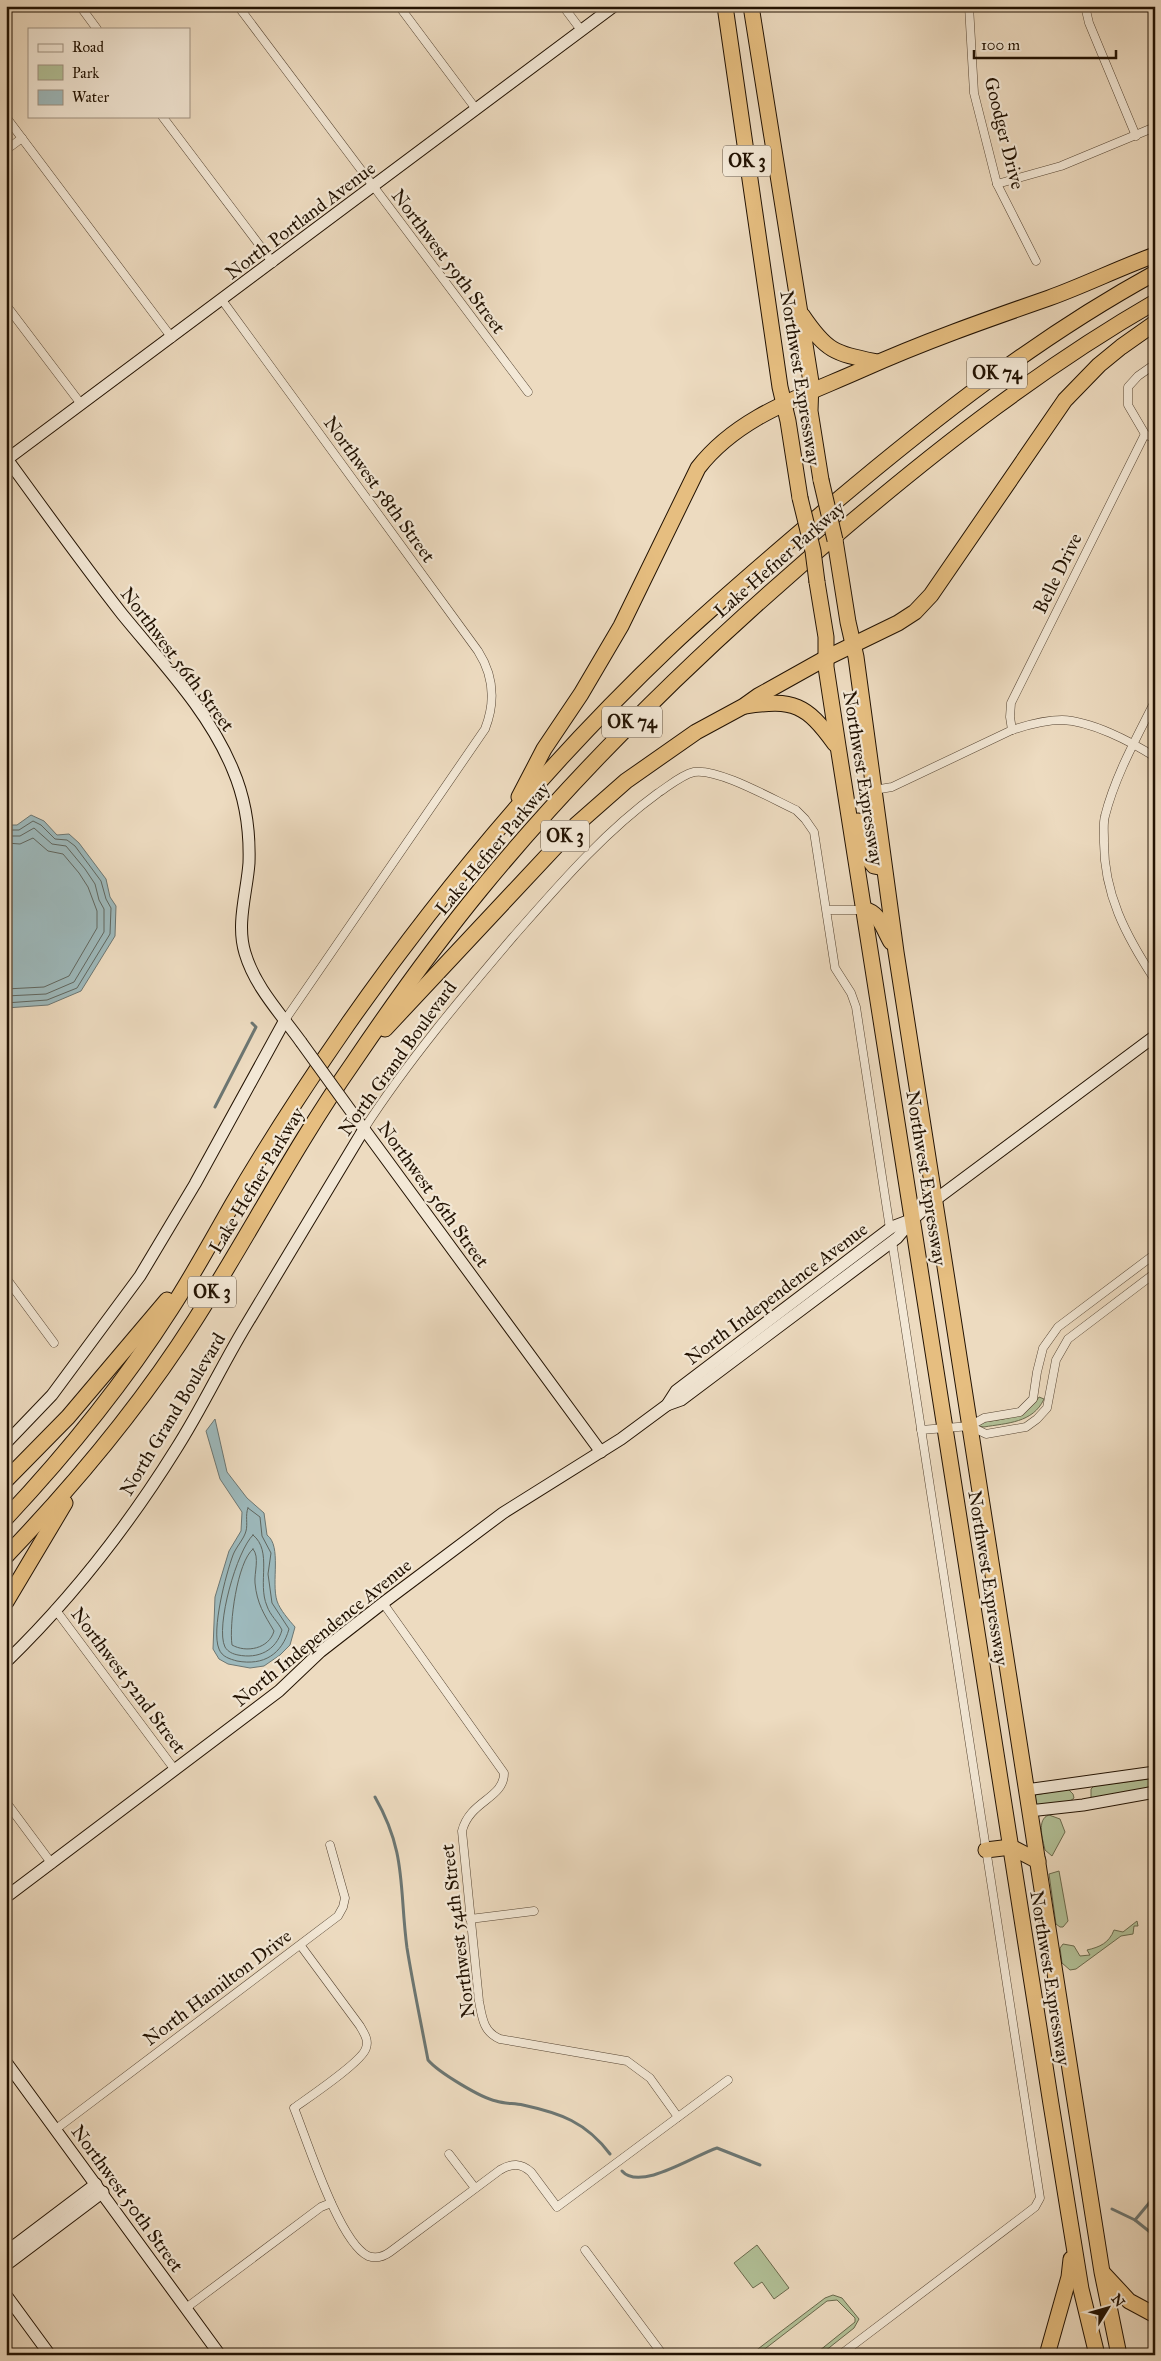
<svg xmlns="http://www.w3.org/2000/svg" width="1161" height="2361" viewBox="0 0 1161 2361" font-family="'IM FELL Great Primer',serif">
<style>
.green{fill:#b2c198;stroke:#6a6a4d}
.water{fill:#9db9bc;stroke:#6c7672}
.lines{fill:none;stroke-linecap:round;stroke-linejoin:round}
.shore{stroke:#60665f;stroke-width:1}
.stream{stroke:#6c7672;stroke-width:3}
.street-casing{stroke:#554432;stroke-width:9}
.secondary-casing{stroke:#221202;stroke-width:13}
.highway-casing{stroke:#221202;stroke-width:17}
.street{stroke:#f3e8d6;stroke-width:8}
.secondary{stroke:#f3e8d6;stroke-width:11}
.highway{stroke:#e6be80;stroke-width:15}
.secondary-bridge-casing{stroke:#221202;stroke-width:13;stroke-linecap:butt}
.highway-bridge-casing{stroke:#221202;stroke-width:17;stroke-linecap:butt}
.secondary-bridge{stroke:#f3e8d6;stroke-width:11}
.highway-bridge{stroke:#e6be80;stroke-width:15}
.labels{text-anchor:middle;stroke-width:4.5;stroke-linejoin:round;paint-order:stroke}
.shield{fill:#f3e8d6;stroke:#615242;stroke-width:1}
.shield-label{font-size:18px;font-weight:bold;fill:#221202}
.street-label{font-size:19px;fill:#221202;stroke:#f3e8d6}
</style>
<rect width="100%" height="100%" fill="#eddbc0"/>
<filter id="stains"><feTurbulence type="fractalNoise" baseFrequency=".004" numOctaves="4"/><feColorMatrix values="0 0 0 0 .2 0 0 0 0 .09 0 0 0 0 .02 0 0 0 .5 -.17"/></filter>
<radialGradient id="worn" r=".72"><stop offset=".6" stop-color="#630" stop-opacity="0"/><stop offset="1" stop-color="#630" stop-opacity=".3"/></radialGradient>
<g class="green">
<path d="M1039 1397 1044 1399C1033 1423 1007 1423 984 1427L978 1426V1423C1001 1419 1026 1419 1039 1397Z"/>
<polygon points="1155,1778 1155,1790 1096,1799 1091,1797 1091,1789 1094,1786"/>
<polygon points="1068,1789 1073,1794 1074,1798 1069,1802 1037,1807 1035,1795"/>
<path d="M1049 1815 1060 1819 1065 1832 1052 1856 1045 1850C1043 1840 1036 1819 1049 1815Z"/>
<polygon points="1059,1871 1068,1921 1063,1927 1060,1927 1056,1924 1049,1874"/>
<path d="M1137 1921 1138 1926H1134L1133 1934 1121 1936 1076 1969 1070 1970 1062 1963 1060 1948 1063 1944 1074 1946 1080 1956 1090 1955 1087 1950C1100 1947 1109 1943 1114 1930L1123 1932Z"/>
<polygon points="757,2245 789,2288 774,2299 762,2282 753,2288 734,2263"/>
<polygon points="833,2295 842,2298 859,2319 854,2328 820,2355 814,2355 855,2322 855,2318 837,2300 827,2301 757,2355 750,2355 825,2298"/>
</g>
<g class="water">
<polygon points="31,815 44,821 57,835 69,834 79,843 106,879 110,897 116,906 115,936 81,991 48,1005 6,1008 6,825 17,825"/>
<path d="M215 1419 227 1472 247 1498 264 1513 267 1535C282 1546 271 1582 277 1601 280 1610 289 1620 295 1627L290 1645 280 1655 264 1666 250 1668 228 1664 219 1659 213 1649 215 1597 229 1551 241 1531 242 1512 220 1479 206 1431Z"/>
</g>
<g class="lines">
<g class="shore">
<polyline points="6,830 19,830 33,821 41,825 55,839 67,840 75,846 101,881 106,899 111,908 110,934 77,988 47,1000 6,1003"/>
<polyline points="6,836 20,836 34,828 52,844 66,846 85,869 95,884 99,900 104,909 104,932 74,982 46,994 6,996"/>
<polyline points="6,843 20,844 33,838 48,851 63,854 79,873 88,887 97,911 97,928 69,976 44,987 6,989"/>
<path d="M248 1508 260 1517 262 1536 271 1553 268 1574 272 1603 289 1629C282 1654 264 1666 237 1661 230 1659 222 1657 219 1649 211 1630 226 1574 233 1555 236 1547 244 1539 246 1531 248 1524 245 1515 248 1508Z"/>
<path d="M253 1535C273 1551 257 1583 267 1606 270 1615 278 1622 282 1630 276 1651 258 1659 238 1655 233 1654 228 1652 225 1647 215 1627 237 1550 253 1535Z"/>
<path d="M253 1549C260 1557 254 1573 255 1583 257 1604 264 1614 274 1631 269 1649 246 1653 232 1645 229 1625 237 1562 253 1549Z"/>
</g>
<g class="stream">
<polyline points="215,1107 256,1027 252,1023"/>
<path d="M375 1797C407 1853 399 1888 407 1948 413 1985 421 2023 428 2060 438 2072 481 2098 496 2101 505 2104 514 2103 523 2105 560 2113 586 2122 610 2154"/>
<path d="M622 2171C640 2192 695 2155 717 2148L760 2165"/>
<polyline points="1112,2209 1135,2220 1155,2236"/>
<polyline points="1135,2220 1155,2196"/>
</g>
<defs>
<g id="street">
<polyline points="80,6 97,29"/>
<polyline points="238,6 528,392"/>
<polyline points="399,6 476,109"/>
<polyline points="563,6 581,30"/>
<polyline points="969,6 974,93 997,184 1036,261"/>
<polyline points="1085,6 1089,23 1136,136"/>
<polyline points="162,116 273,263"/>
<polyline points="6,117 172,338"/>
<polyline points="6,150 22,138"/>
<polyline points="997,184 1061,166 1155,127"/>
<path d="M222 300 478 651C494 676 496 701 485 729L285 1020"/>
<polyline points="6,305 81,404"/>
<polyline points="1155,364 1138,376 1128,387 1128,405 1145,434 1155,439"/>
<path d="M1155 701C1137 737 1115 776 1105 816 1103 823 1104 832 1104 839 1103 893 1126 936 1155 980"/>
<polyline points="1012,730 1010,717 1011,703 1145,434"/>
<path d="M874 790 892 787 1012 730C1027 725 1045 720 1062 720 1091 721 1130 741 1155 757"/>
<polyline points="827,910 865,910"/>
<path d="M364 1129C408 1061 461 998 513 937 558 886 603 833 658 793 669 786 681 775 694 772 718 768 772 799 796 810L805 819 814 832 835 968 851 993 856 1007 890 1229"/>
<polyline points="6,1278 54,1343"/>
<polyline points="970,1426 986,1434 1026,1427 1037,1419 1047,1408 1056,1360 1068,1339 1155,1273"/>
<polyline points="921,1430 970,1426 984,1418 1020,1412 1033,1399 1037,1372 1043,1348 1058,1327 1155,1254"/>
<path d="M383 1603 504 1773C504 1799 470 1800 462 1831L479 2001C482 2017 483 2032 500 2039L627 2061 650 2078 678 2117"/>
<polyline points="55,1609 175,1770"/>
<polyline points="6,1802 52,1864"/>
<polyline points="470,1919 534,1911"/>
<path d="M301 1946 360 2026C364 2033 369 2040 366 2048 363 2061 308 2098 294 2108 307 2140 339 2242 368 2256 376 2259 383 2257 390 2252L500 2170C512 2163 521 2163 531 2172L557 2207 728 2080"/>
<polyline points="56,2129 338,1916 343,1907 345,1898 330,1845"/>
<polyline points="449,2154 475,2188"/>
<polyline points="585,2250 663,2355"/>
<polyline points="186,2308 321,2207 331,2203"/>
<polyline points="840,2355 1026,2214 1035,2207 1040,2198 892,1241"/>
</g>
<g id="secondary">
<path d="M7 459C45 511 82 563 122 614 162 663 209 711 233 770 245 798 250 832 249 863 247 892 236 924 245 953 255 987 281 1014 301 1042"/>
<polyline points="6,460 614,6"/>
<polyline points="353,1114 601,1452"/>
<polyline points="667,1405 681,1400 897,1238 913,1219 935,1200 1155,1036"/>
<polyline points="6,1443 52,1395 140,1276 195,1184 285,1020"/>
<path d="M6 1662C71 1599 128 1526 176 1449 201 1410 221 1367 245 1327 285 1261 324 1195 364 1129"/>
<polyline points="1026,1790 1155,1772"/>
<polyline points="1029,1811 1083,1805 1155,1792"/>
<polyline points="6,1897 279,1691 320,1652 383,1603 503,1513 621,1439 667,1405 676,1391 892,1227 913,1219"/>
<polyline points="6,2062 220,2355"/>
<polyline points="6,2252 96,2184"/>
<polyline points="6,2265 103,2192"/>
<polyline points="6,2295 50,2355"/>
</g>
<g id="highway">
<polyline points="725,6 780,387 788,421 800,498"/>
<polyline points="751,6 811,382 810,411 821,480"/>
<path d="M802 315C827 352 834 353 877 362"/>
<polyline points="835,540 848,622 856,657 896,952 1074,2095 1102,2272 1119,2355"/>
<polyline points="817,582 826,637 826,667 838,746 1051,2104 1081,2289 1097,2355"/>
<path d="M745 706C794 699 806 704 835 744"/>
<path d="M519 797 544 749 581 694 621 626 698 468C738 416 803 396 861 370 923 342 986 320 1049 298 1085 285 1119 268 1155 255"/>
<polyline points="858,821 870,861 874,866 884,868"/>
<path d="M865 910C879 912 884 930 891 942"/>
<polyline points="385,1029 576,825 626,781 696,732 744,706 758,696 826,658 898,623 915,612 931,595 1065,400 1099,365 1121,347 1155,323"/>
<polyline points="6,1480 68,1417 167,1300"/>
<path d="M6 1518C67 1453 123 1384 171 1309 193 1275 212 1240 232 1205 268 1143 307 1083 348 1024 443 888 552 759 672 645 724 596 779 550 834 503 935 418 1038 337 1155 273"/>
<path d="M6 1556C76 1483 141 1405 195 1320 249 1235 295 1146 353 1063 393 1004 435 945 481 889 591 755 716 636 848 525 945 443 1044 366 1155 302"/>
<polyline points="6,1602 65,1503"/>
<polyline points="986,1850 1011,1847 1038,1861"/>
<polyline points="1103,2273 1129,2301 1155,2315"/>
<polyline points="1047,2355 1069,2277 1071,2259"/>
</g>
</defs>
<use href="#street" class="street-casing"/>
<use href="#secondary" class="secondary-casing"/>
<use href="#highway" class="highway-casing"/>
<use href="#street" class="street"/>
<use href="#secondary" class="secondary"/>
<use href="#highway" class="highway"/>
<defs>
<polyline id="secondary-bridge" points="301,1042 353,1114"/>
<g id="highway-bridge">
<polyline points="821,480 835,540"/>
<polyline points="800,498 813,551 817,582"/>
</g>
</defs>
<use href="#secondary-bridge" class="secondary-bridge-casing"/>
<use href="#highway-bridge" class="highway-bridge-casing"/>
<use href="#secondary-bridge" class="secondary-bridge"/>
<use href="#highway-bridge" class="highway-bridge"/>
</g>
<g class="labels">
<g class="shield">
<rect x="723" y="145.5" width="48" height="31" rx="4"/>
<rect x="967" y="357.5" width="60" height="31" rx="4"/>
<rect x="602" y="706.5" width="60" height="31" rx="4"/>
<rect x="541" y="820.5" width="48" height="31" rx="4"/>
<rect x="188" y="1276.5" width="48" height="31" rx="4"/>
</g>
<g class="shield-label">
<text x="747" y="167">OK 3</text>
<text x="997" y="379">OK 74</text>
<text x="632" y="728">OK 74</text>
<text x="565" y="842">OK 3</text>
<text x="212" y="1298">OK 3</text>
</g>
<g class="street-label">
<text transform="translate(1005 133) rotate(76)" y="7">Goodger Drive</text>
<text transform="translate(300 220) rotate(-37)" y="7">North Portland Avenue</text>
<text transform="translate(449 261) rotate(53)" y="7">Northwest 59th Street</text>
<text transform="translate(801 378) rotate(81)" y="7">Northwest Expressway</text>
<text transform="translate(380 489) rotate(54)" y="7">Northwest 58th Street</text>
<text transform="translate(779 559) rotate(-41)" y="7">Lake Hefner Parkway</text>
<text transform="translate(1057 573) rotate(-64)" y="7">Belle Drive</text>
<text transform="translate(178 659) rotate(53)" y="7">Northwest 56th Street</text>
<text transform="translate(864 778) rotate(81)" y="7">Northwest Expressway</text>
<text transform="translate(492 848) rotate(-50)" y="7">Lake Hefner Parkway</text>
<text transform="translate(397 1058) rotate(-54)" y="7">North Grand Boulevard</text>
<text transform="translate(927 1178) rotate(81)" y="7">Northwest Expressway</text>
<text transform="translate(256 1180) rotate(-59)" y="7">Lake Hefner Parkway</text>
<text transform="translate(434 1194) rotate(54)" y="7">Northwest 56th Street</text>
<text transform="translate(776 1293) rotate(-37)" y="7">North Independence Avenue</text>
<text transform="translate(172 1414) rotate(-59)" y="7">North Grand Boulevard</text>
<text transform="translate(989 1578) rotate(81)" y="7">Northwest Expressway</text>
<text transform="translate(322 1632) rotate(-39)" y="7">North Independence Avenue</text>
<text transform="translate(129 1680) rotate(53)" y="7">Northwest 52nd Street</text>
<text transform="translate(457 1931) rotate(-97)" y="7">Northwest 54th Street</text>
<text transform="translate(1051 1978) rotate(81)" y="7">Northwest Expressway</text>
<text transform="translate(217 1987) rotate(-37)" y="7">North Hamilton Drive</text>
<text transform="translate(128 2198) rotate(54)" y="7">Northwest 50th Street</text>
</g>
</g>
<rect width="1161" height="2361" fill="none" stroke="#eddbc0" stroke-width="25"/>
<rect x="8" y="8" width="1146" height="2346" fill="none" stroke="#221202" stroke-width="2.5"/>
<rect x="12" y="12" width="1136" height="2336" fill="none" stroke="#221202"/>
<rect x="28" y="28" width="162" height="90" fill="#f3e8d6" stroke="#9f9281"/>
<rect x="38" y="44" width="25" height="8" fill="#f3e8d6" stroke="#9f9281"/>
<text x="72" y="52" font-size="15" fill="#221202">Road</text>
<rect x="38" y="65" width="25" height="15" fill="#b2c198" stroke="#9f9281"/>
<text x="72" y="78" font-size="15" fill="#221202">Park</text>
<rect x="38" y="90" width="25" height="15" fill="#9db9bc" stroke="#9f9281"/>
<text x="72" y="102" font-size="15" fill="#221202">Water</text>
<g transform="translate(1108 2308) rotate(53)" stroke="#f3e8d6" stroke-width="4" paint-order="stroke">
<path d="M0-4L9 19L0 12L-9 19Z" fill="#221202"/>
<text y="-8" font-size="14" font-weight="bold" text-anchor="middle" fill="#221202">N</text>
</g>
<path d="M974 50v8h142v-8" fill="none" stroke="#221202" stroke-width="2.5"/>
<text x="981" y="50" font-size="15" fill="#221202" stroke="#f3e8d6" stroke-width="4" paint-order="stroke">100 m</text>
<rect width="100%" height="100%" filter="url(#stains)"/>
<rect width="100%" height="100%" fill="url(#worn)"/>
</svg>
